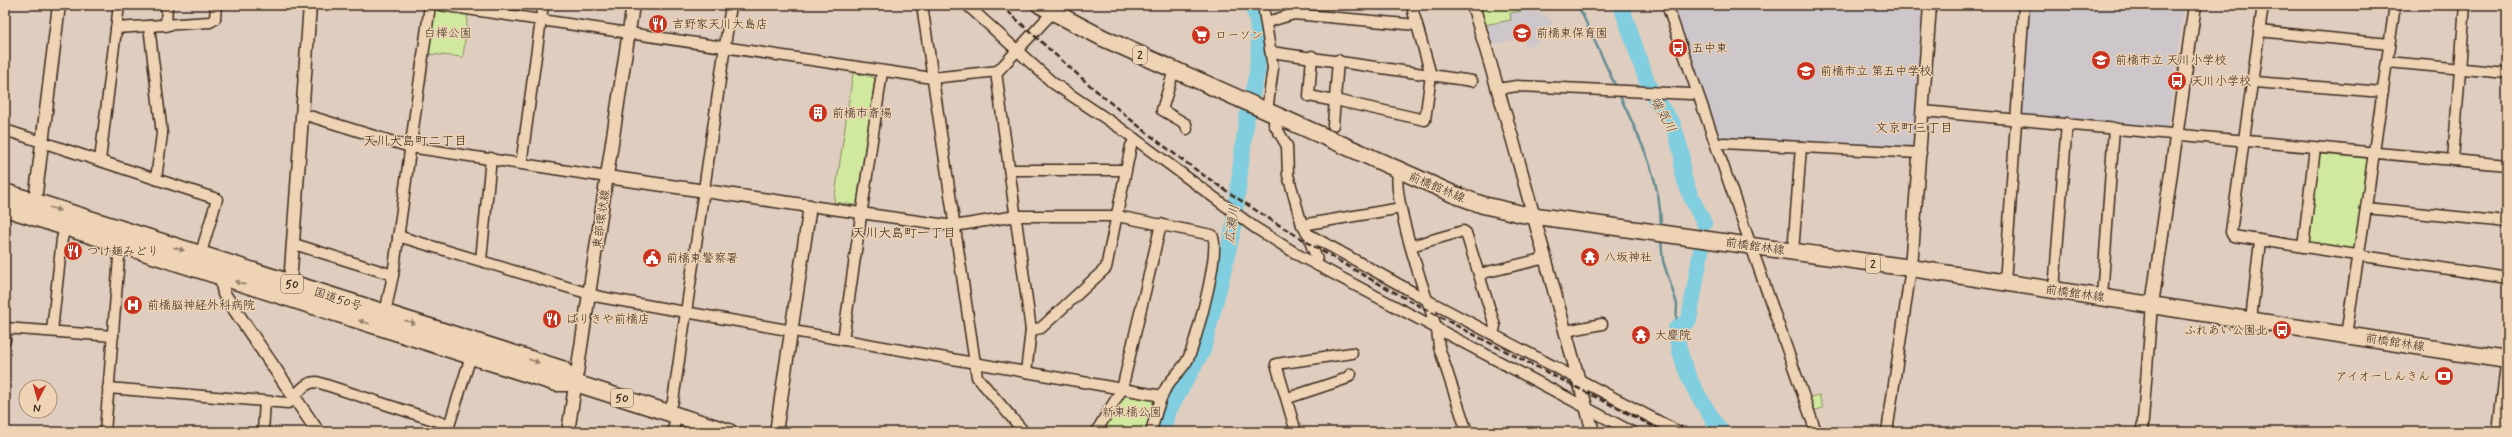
<svg xmlns="http://www.w3.org/2000/svg" width="2512" height="437" viewBox="0 0 2512 437" font-family="Mynerve,'Klee One',sans-serif">
<style>
.built{fill:#cdc6ca}
.green{fill:#d1e99f;stroke:#868a5e}
.lines{fill:none;stroke-linecap:round;stroke-linejoin:round}
.stream{stroke:#648c92;stroke-width:2.5}
.river{stroke:#80cedf;stroke-width:16}
.minor-casing{stroke:#3b2a1e;stroke-width:13}
.tertiary-casing{stroke:#3b2a1e;stroke-width:15}
.primary-casing{stroke:#3b2a1e;stroke-width:19}
.trunk-casing{stroke:#3b2a1e;stroke-width:19}
.minor{stroke:#eed3b5;stroke-width:10}
.tertiary{stroke:#eed3b5;stroke-width:12}
.primary{stroke:#eed3b5;stroke-width:16}
.trunk{stroke:#eed3b5;stroke-width:16}
.rail{stroke:#3b2a1e;stroke-width:2.5;stroke-dasharray:6 3;stroke-linecap:butt}
.oneway{fill:#947e6a}
.labels{text-anchor:middle;stroke-width:3;stroke-linejoin:round;paint-order:stroke}
.shield{fill:#eed3b5;stroke:#715d4b;stroke-width:1}
.shield-label{font-size:11px;font-weight:bold;fill:#3b2a1e}
.poi-label{font-size:12px;fill:#3b2a1e;stroke:#eed3b5;text-anchor:start}
.park-label{font-size:12px;fill:#4a3d2b;stroke:#eed3b5}
.street-label{font-size:12px;fill:#3b2a1e;stroke:#eed3b5}
.water-label{font-size:13px;font-style:italic;fill:#45433b;stroke:#eed3b5}
.neighbourhood-label{font-size:13px;fill:#3b2a1e;stroke:#eed3b5}
</style>
<rect width="100%" height="100%" fill="#dfcdbf"/>
<filter id="ink" filterUnits="userSpaceOnUse"><feTurbulence type="fractalNoise" baseFrequency=".025" numOctaves="2"/><feDisplacementMap in="SourceGraphic" scale="8" xChannelSelector="R" yChannelSelector="G"/><feConvolveMatrix kernelMatrix="1 2 1 2 8 2 1 2 1" color-interpolation-filters="sRGB"/></filter>
<g filter="url(#ink)">
<g class="built">
<polygon points="1672,5 1922,5 1912,147 1724,139 1717,136"/>
<polygon points="2030,5 2184,5 2167,131 2026,117 2022,114"/>
<polygon points="1527,10 1545,15 1551,21 1555,38 1537,41 1537,44 1525,46 1524,38 1489,45 1484,25 1511,20 1510,13"/>
</g>
<g class="green">
<polygon points="1490,5 1521,5 1522,11 1510,13 1511,20 1484,25 1479,7"/>
<polygon points="436,9 468,13 463,57 430,54 428,50 433,11"/>
<polygon points="853,73 873,77 875,79 857,203 854,205 834,202"/>
<polygon points="2323,153 2365,156 2369,161 2356,247 2352,250 2311,244 2309,242 2319,156"/>
<polygon points="1126,391 1155,399 1147,432 1098,432"/>
<polygon points="1819,395 1823,408 1812,411 1808,398"/>
</g>
<g class="lines">
<g class="stream">
<polyline points="1578,5 1616,87"/>
<path d="M1619 94C1639 137 1661 178 1661 227"/>
<polyline points="1661,240 1663,261 1677,304 1676,329"/>
</g>
<g class="river">
<polyline points="1621,5 1646,79 1655,99 1673,124 1682,154 1682,173 1691,197 1704,223"/>
<path d="M1702 245 1689 320 1676 329C1679 368 1700 400 1721 432"/>
<polyline points="1162,432 1169,410 1203,350 1225,265 1233,229 1247,115 1257,73 1259,44 1257,19 1252,5"/>
</g>
<defs>
<g id="minor">
<polyline points="440,5 932,78 998,71 1052,13"/>
<polyline points="922,5 977,377 1024,432"/>
<polyline points="967,5 1053,83 1120,128 1254,227 1300,256 1632,432"/>
<polyline points="1263,5 1273,68 1267,111"/>
<polyline points="1667,5 1816,432"/>
<polyline points="2263,5 2231,232 2233,236 2507,278"/>
<polyline points="1267,22 1294,14 1417,25"/>
<polyline points="149,26 162,134 156,179"/>
<polyline points="166,26 167,5"/>
<polyline points="116,28 210,22 215,19 216,5"/>
<polyline points="2259,31 2389,44"/>
<polyline points="1271,52 1472,81"/>
<polyline points="1312,56 1309,96 1335,101"/>
<polyline points="2388,62 2507,73"/>
<polyline points="1174,70 1162,110 1186,124 1187,129"/>
<polyline points="996,72 1031,330 1026,372"/>
<polyline points="2254,82 2383,92"/>
<polyline points="1498,89 1517,86 1690,94 1697,93"/>
<polyline points="1335,100 1425,120 1431,75 1413,11"/>
<polyline points="1923,111 2507,165"/>
<polyline points="303,114 410,147 607,177"/>
<polyline points="1275,115 1274,124 1287,146 1288,175 1302,225 1308,234 1427,300 1679,432"/>
<polyline points="1333,125 1338,60"/>
<polyline points="5,130 217,199 200,256"/>
<polyline points="1716,145 1723,143 1921,153"/>
<polyline points="100,160 119,5"/>
<polyline points="2453,160 2465,5"/>
<polyline points="523,163 522,158 543,5"/>
<polyline points="1010,170 1126,170"/>
<path d="M1399 170C1389 193 1428 302 1437 330L1439 347 1467 432"/>
<path d="M810 206 954 226 1016 216H1117L1212 235C1222 247 1196 342 1188 359 1183 369 1173 377 1167 386 1159 399 1155 417 1151 432"/>
<polyline points="2366,208 2507,222"/>
<polyline points="1302,225 1401,208"/>
<polyline points="398,236 600,297 1162,396"/>
<path d="M1311 237C1308 246 1319 255 1317 265"/>
<polyline points="294,244 393,275"/>
<polyline points="1411,246 1463,231 1466,233 1495,326 1493,334"/>
<polyline points="2303,247 2315,148"/>
<polyline points="1793,252 1801,147"/>
<polyline points="481,260 491,158"/>
<polyline points="1479,274 1546,258"/>
<polyline points="2005,283 2024,5"/>
<polyline points="2054,290 2067,123"/>
<polyline points="2102,297 2114,128"/>
<polyline points="384,318 393,275 430,5"/>
<polyline points="2251,320 2260,241"/>
<polyline points="5,328 113,336"/>
<polyline points="1031,330 1041,328 1106,268 1131,146 1135,139"/>
<polyline points="52,331 62,239 65,228"/>
<polyline points="1566,331 1602,324"/>
<polyline points="2346,335 2366,208 2395,5"/>
<polyline points="5,340 6,328"/>
<polyline points="843,340 882,72"/>
<path d="M108 388 288 403C297 398 301 382 317 382L449 425"/>
<polyline points="1288,398 1345,379 1351,374"/>
<polyline points="669,413 673,401 731,5"/>
<polyline points="105,432 120,245"/>
<polyline points="263,432 265,401"/>
<polyline points="447,432 471,356"/>
<polyline points="673,432 676,415"/>
<polyline points="1096,432 1122,389 1161,224"/>
<polyline points="1296,432 1276,364 1352,353"/>
<polyline points="1887,432 1911,268"/>
<polyline points="2142,432 2152,305"/>
<polyline points="2498,432 2507,356"/>
</g>
<g id="tertiary">
<polyline points="1473,5 1513,141 1593,432"/>
<polyline points="607,177 810,206 776,432"/>
<polyline points="34,209 59,5"/>
<polyline points="1911,268 1930,5"/>
<polyline points="224,269 221,278 224,294 318,432"/>
<polyline points="290,284 310,5"/>
<polyline points="2152,305 2195,5"/>
<polyline points="568,432 633,5"/>
</g>
<polyline id="primary" points="1040,5 1103,38 1453,194 1483,205 1522,214 1911,268 2507,360"/>
<g id="trunk">
<polyline points="5,192 562,369 575,383"/>
<polyline points="5,208 556,383 575,383 729,432"/>
</g>
</defs>
<use href="#minor" class="minor-casing"/>
<use href="#tertiary" class="tertiary-casing"/>
<use href="#primary" class="primary-casing"/>
<use href="#trunk" class="trunk-casing"/>
<use href="#minor" class="minor"/>
<use href="#tertiary" class="tertiary"/>
<use href="#primary" class="primary"/>
<use href="#trunk" class="trunk"/>
<path class="rail" d="M1001 5C1069 68 1139 131 1215 183 1356 280 1513 354 1664 432"/>
</g>
<defs><path id="oneway-solid" d="M-6-.8H1V-3.2L6.5 0L1 3.2V.8H-6Z"/></defs>
<g class="oneway">
<use href="#oneway-solid" transform="translate(55 209) rotate(17)"/>
<use href="#oneway-solid" transform="translate(179 249) rotate(18)"/>
<use href="#oneway-solid" transform="translate(240 283) rotate(-163)"/>
<use href="#oneway-solid" transform="translate(364 322) rotate(-163)"/>
<use href="#oneway-solid" transform="translate(410 322) rotate(18)"/>
<use href="#oneway-solid" transform="translate(534 361) rotate(17)"/>
</g>
</g>
<defs>
<symbol id="restaurant-disc" viewBox="-11 -11 22 22"><circle r="9.5" fill="#c8321e" stroke="#eed3b5"/><path d="M-5-6h1v4h1v-4h1v4h1v-4h1v5L-1.5 .5V6h-2V.5L-5-1ZM5-6V6H3V1.5H1.5Q1.5-4 5-6Z" fill="#fff"/></symbol>
<symbol id="school-disc" viewBox="-11 -11 22 22"><circle r="9.5" fill="#c8321e" stroke="#eed3b5"/><path d="M0-5L7-2L0 1L-7-2ZM-4 1L0 2.5L4 1V4Q0 6-4 4Z" fill="#fff"/></symbol>
<symbol id="supermarket-disc" viewBox="-11 -11 22 22"><circle r="9.5" fill="#c8321e" stroke="#eed3b5"/><path d="M-6-5.5h2.5l.6 2H6L4.5 2H-2.5L-4.4-4H-6ZM-1.5 3.2a1.3 1.3 0 1 0 .1 0ZM3 3.2a1.3 1.3 0 1 0 .1 0Z" fill="#fff"/></symbol>
<symbol id="bus-disc" viewBox="-11 -11 22 22"><circle r="9.5" fill="#c8321e" stroke="#eed3b5"/><path d="M-5-6H5V4H4V6H2V4H-2V6H-4V4H-5ZM-3.5-4V0h7V-4ZM-3.5 1.2v1.5H-2V1.2ZM2 1.2v1.5H3.5V1.2Z" fill="#fff"/></symbol>
<symbol id="building-disc" viewBox="-11 -11 22 22"><circle r="9.5" fill="#c8321e" stroke="#eed3b5"/><path d="M-4-6H4V6H1V3H-1V6H-4ZM-2.5-4.3h1.7v1.8h-1.7ZM.8-4.3h1.7v1.8H.8ZM-2.5-1h1.7V.8h-1.7ZM.8-1h1.7V.8H.8Z" fill="#fff"/></symbol>
<symbol id="temple-disc" viewBox="-11 -11 22 22"><circle r="9.5" fill="#c8321e" stroke="#eed3b5"/><path d="M0-6L5-2H3V0L6.5 2.5H4V6H1.5V3h-3V6H-4V2.5H-6.5L-3 0V-2H-5Z" fill="#fff"/></symbol>
<symbol id="civic-disc" viewBox="-11 -11 22 22"><circle r="9.5" fill="#c8321e" stroke="#eed3b5"/><path d="M-.6-6.5H3V-4.5H.6V-3L4-1V1h2V6H-6V1h2V-1L-.6-3ZM-1.2 2.5V6h2.4V2.5Z" fill="#fff"/></symbol>
<symbol id="hospital-disc" viewBox="-11 -11 22 22"><circle r="9.5" fill="#c8321e" stroke="#eed3b5"/><path d="M-5-5h3v3.5h4V-5h3V5h-3V1.5h-4V5h-3Z" fill="#fff"/></symbol>
<symbol id="bank-disc" viewBox="-11 -11 22 22"><circle r="9.5" fill="#c8321e" stroke="#eed3b5"/><path d="M-6-4H6V4H-6ZM0-2.3a2.3 2.3 0 1 0 0 4.6a2.3 2.3 0 1 0 0-4.6Z" fill="#fff"/></symbol>
</defs>
<g fill-rule="evenodd">
<use href="#restaurant-disc" x="647" y="13" width="22" height="22"/>
<use href="#school-disc" x="1511" y="22" width="22" height="22"/>
<use href="#supermarket-disc" x="1190" y="24" width="22" height="22"/>
<use href="#bus-disc" x="1667" y="37" width="22" height="22"/>
<use href="#school-disc" x="2090" y="49" width="22" height="22"/>
<use href="#school-disc" x="1795" y="60" width="22" height="22"/>
<use href="#bus-disc" x="2166" y="70" width="22" height="22"/>
<use href="#building-disc" x="807" y="102" width="22" height="22"/>
<use href="#restaurant-disc" x="62" y="240" width="22" height="22"/>
<use href="#temple-disc" x="1579" y="246" width="22" height="22"/>
<use href="#civic-disc" x="641" y="247" width="22" height="22"/>
<use href="#hospital-disc" x="122" y="294" width="22" height="22"/>
<use href="#restaurant-disc" x="541" y="308" width="22" height="22"/>
<use href="#bus-disc" x="2271" y="319" width="22" height="22"/>
<use href="#temple-disc" x="1630" y="324" width="22" height="22"/>
<use href="#bank-disc" x="2433" y="365" width="22" height="22"/>
</g>
<g class="labels">
<g class="shield">
<rect x="1133" y="46" width="14" height="18" rx="3"/>
<rect x="1866" y="255" width="14" height="18" rx="3"/>
<rect x="281" y="275" width="22" height="18" rx="3"/>
<rect x="611" y="389" width="22" height="18" rx="3"/>
</g>
<g class="shield-label">
<text x="1140" y="59">2</text>
<text x="1873" y="268">2</text>
<text x="292" y="288">50</text>
<text x="622" y="402">50</text>
</g>
<g class="poi-label">
<text x="672" y="28">吉野家天川大島店</text>
<text x="1536" y="37">前橋東保育園</text>
<text x="1215" y="39">ローソン</text>
<text x="1692" y="52">五中東</text>
<text x="2115" y="64">前橋市立 天川小学校</text>
<text x="1820" y="75">前橋市立 第五中学校</text>
<text x="2191" y="85">天川小学校</text>
<text x="832" y="117">前橋市斎場</text>
<text x="87" y="255">つけ麺みどり</text>
<text x="1604" y="261">八坂神社</text>
<text x="666" y="262">前橋東警察署</text>
<text x="147" y="309">前橋脳神経外科病院</text>
<text x="566" y="323">ばりきや前橋店</text>
<text x="2268" y="334" text-anchor="end">ふれあい公園北</text>
<text x="1655" y="339">大慶院</text>
<text x="2430" y="380" text-anchor="end">アイオーしんきん</text>
</g>
<g class="park-label">
<text x="448" y="37">白樺公園</text>
<text x="1132" y="416">新東橋公園</text>
</g>
<g class="street-label">
<text transform="translate(1437 187) rotate(23)" y="4">前橋館林線</text>
<text transform="translate(601 219) rotate(-82)" y="4">東部環状線</text>
<text transform="translate(1755 246) rotate(8)" y="4">前橋館林線</text>
<text transform="translate(2075 293) rotate(8)" y="4">前橋館林線</text>
<text transform="translate(338 299) rotate(18)" y="4">国道50号</text>
<text transform="translate(2395 342) rotate(9)" y="4">前橋館林線</text>
</g>
<g class="water-label">
<text transform="translate(1664 114) rotate(61)" y="5">端気川</text>
<text transform="translate(1231 224) rotate(-82)" y="5">広瀬川</text>
</g>
<g class="neighbourhood-label">
<text x="1914" y="132">文京町三丁目</text>
<text x="415" y="145">天川大島町二丁目</text>
<text x="904" y="237">天川大島町一丁目</text>
</g>
</g>
<rect width="2512" height="437" fill="none" stroke="#eed3b5" stroke-width="20"/>
<rect x="10" y="10" width="2492" height="417" fill="none" stroke="#3b2a1e" stroke-width="1.5" filter="url(#ink)"/>
<g transform="translate(38 399) rotate(186)"><circle r="19" fill="#eed3b5" stroke="#a68f79"/>
<path d="M0-3L7 15L0 10L-7 15Z" fill="#c8321e"/>
<text y="-6" font-size="11" font-weight="bold" text-anchor="middle" fill="#3b2a1e">N</text>
</g>
</svg>
